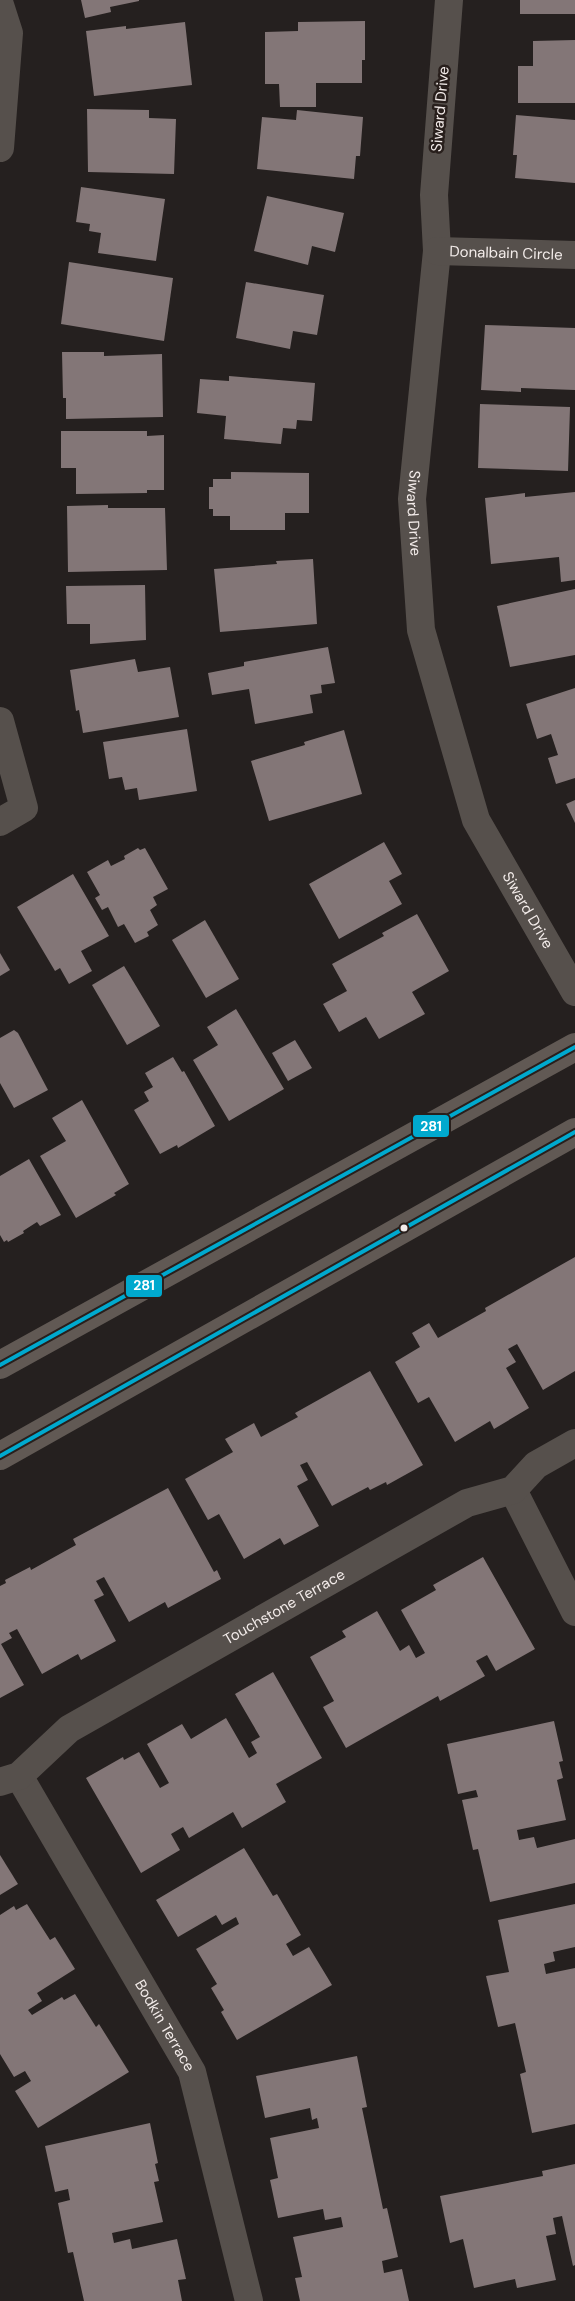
<svg xmlns="http://www.w3.org/2000/svg" width="575" height="2301" viewBox="0 0 575 2301" font-family="'DM Sans',sans-serif">
<style>
.building{fill:#837677}
.lines{fill:none;stroke-linecap:round;stroke-linejoin:round}
.minor{stroke:#56504c;stroke-width:28}
.major{stroke:#615954;stroke-width:28}
.bus-1-casing{stroke:#281f1c;stroke-width:8}
.bus-1{stroke:#00a9ce;stroke-width:4}
.bus-dot{fill:#f3ecea;stroke:#281f1c;stroke-width:2}
.labels{text-anchor:middle;stroke-width:5;stroke-linejoin:round;paint-order:stroke}
.street-label{font-size:15px;fill:#f3ecea;stroke:#281f1c}
.line-badge{stroke:#281f1c;stroke-width:2}
.badge-label{font-size:14px;text-anchor:middle;font-weight:bold;fill:#fff}
</style>
<rect width="100%" height="100%" fill="#25201f"/>
<g class="building">
<polygon points="81,0 139,0 139,1 110,7 111,12 85,18"/>
<rect x="520" y="0" width="55" height="14"/>
<polygon points="365,21 365,60 362,60 362,83 316,83 316,107 280,107 279,84 265,84 265,32 298,31 298,22"/>
<polygon points="185,22 192,85 94,96 86,31 126,26 126,29"/>
<polygon points="575,40 575,103 518,103 518,66 533,66 533,41"/>
<polygon points="87,109 149,110 149,118 176,119 174,174 88,172"/>
<polygon points="297,110 363,117 360,156 356,156 354,179 257,169 262,117 296,120"/>
<polygon points="516,115 575,120 575,183 515,178 517,155 513,155"/>
<polygon points="81,187 165,199 156,261 98,253 101,233 89,231 90,224 76,222"/>
<polygon points="267,196 344,213 335,252 312,246 308,265 254,251"/>
<polygon points="69,262 173,278 164,341 61,324"/>
<polygon points="246,282 324,295 317,335 293,331 290,349 236,338"/>
<polygon points="485,325 575,328 575,390 521,388 521,392 481,390"/>
<polygon points="62,352 104,352 104,356 162,354 163,417 66,419 66,398 63,398"/>
<polygon points="229,376 315,383 312,421 297,420 296,429 283,428 281,444 224,439 226,416 197,413 200,379 229,381"/>
<polygon points="480,404 570,407 568,471 478,468"/>
<polygon points="61,431 147,431 147,436 164,435 164,490 147,490 147,493 76,494 76,468 61,468"/>
<polygon points="231,472 309,473 309,513 285,513 285,530 230,530 230,516 213,516 213,509 209,509 209,487 213,487 213,479 231,479"/>
<polygon points="575,492 575,580 561,582 559,557 491,564 485,498 525,493 525,497"/>
<polygon points="108,505 108,508 165,508 167,570 68,572 67,506"/>
<polygon points="313,559 317,624 220,632 214,569 277,564 276,561"/>
<polygon points="145,585 146,640 90,644 90,624 67,624 66,586"/>
<polygon points="575,589 575,655 510,667 497,606"/>
<polygon points="328,647 335,683 321,685 322,693 310,695 313,713 255,724 249,689 212,695 208,673 244,666 244,662"/>
<polygon points="135,659 138,672 170,667 179,717 83,733 79,710 76,711 70,670"/>
<polygon points="575,688 575,778 556,784 548,758 558,755 551,734 537,739 526,704"/>
<polygon points="187,729 197,791 139,800 137,788 125,790 122,777 109,779 103,742"/>
<polygon points="344,730 362,794 269,821 251,761 305,745 304,742"/>
<polygon points="575,800 575,823 566,804"/>
<polygon points="384,842 402,874 389,881 402,904 339,939 309,884"/>
<polygon points="138,848 140,850 145,848 168,889 153,897 157,905 150,910 158,925 147,932 149,936 135,943 124,924 118,927 108,907 102,910 95,898 100,895 87,872 108,860 111,866 125,859 124,856"/>
<polygon points="73,874 109,936 81,951 92,971 69,984 60,968 55,971 17,907"/>
<polygon points="417,914 449,971 412,992 425,1014 379,1039 366,1017 339,1032 323,1004 347,991 332,964 384,936 382,933"/>
<polygon points="205,920 239,979 206,998 172,940"/>
<polygon points="0,953 10,970 0,976"/>
<polygon points="124,966 160,1026 127,1045 92,985"/>
<polygon points="236,1009 284,1089 229,1121 193,1060 218,1045 207,1027"/>
<polygon points="14,1030 18,1033 48,1090 14,1108 0,1083 0,1038"/>
<polygon points="295,1040 312,1068 288,1081 272,1053"/>
<polygon points="173,1057 182,1072 184,1071 215,1126 178,1148 177,1145 160,1154 134,1110 149,1101 144,1092 153,1087 145,1073"/>
<polygon points="82,1100 129,1184 114,1193 116,1195 76,1218 40,1156 66,1141 52,1118"/>
<polygon points="29,1159 61,1215 40,1226 37,1222 23,1231 24,1233 8,1242 7,1240 4,1242 0,1235 0,1176"/>
<polygon points="575,1257 575,1371 543,1390 517,1344 508,1349 516,1362 506,1368 529,1408 494,1429 490,1421 455,1442 429,1397 418,1403 395,1362 420,1347 412,1333 429,1323 438,1338 486,1311 485,1308"/>
<polygon points="370,1371 423,1465 387,1485 386,1482 370,1490 368,1487 332,1506 307,1462 300,1465 308,1480 297,1486 319,1526 284,1545 280,1538 244,1559 219,1514 208,1520 185,1479 233,1452 225,1439 254,1423 261,1437 298,1417 295,1413"/>
<polygon points="168,1488 214,1572 217,1570 221,1579 168,1608 165,1602 129,1622 104,1577 96,1581 104,1595 94,1600 116,1641 81,1660 78,1654 42,1674 17,1629 9,1633 12,1638 1,1644 24,1685 0,1698 0,1586 6,1583 5,1580 30,1567 31,1570 76,1545 73,1539"/>
<polygon points="483,1557 535,1649 496,1671 487,1655 476,1661 485,1676 440,1701 438,1696 346,1748 323,1707 334,1701 310,1657 346,1637 342,1631 377,1611 400,1651 409,1645 416,1658 425,1653 401,1610 436,1590 433,1585"/>
<polygon points="273,1672 322,1758 276,1784 286,1802 242,1828 233,1812 189,1838 183,1827 171,1834 180,1850 141,1873 86,1778 123,1757 124,1760 139,1752 160,1788 169,1783 147,1744 182,1724 191,1739 226,1718 249,1758 257,1753 251,1742 260,1737 235,1694"/>
<polygon points="554,1721 563,1761 559,1762 563,1778 557,1780 566,1820 517,1830 519,1840 534,1837 537,1848 575,1839 575,1883 490,1902 478,1849 473,1850 462,1800 478,1797 476,1790 458,1794 447,1744"/>
<polygon points="244,1848 273,1896 277,1894 301,1935 286,1944 293,1956 309,1947 332,1985 237,2040 221,2012 224,2010 211,1988 217,1984 196,1949 239,1924 236,1917 222,1925 216,1915 178,1937 156,1900"/>
<polygon points="0,1855 18,1884 0,1895"/>
<polygon points="27,1904 50,1940 55,1937 75,1969 37,1993 42,2001 28,2010 32,2015 62,1997 64,2000 75,1994 96,2027 99,2024 129,2072 38,2128 15,2091 31,2081 25,2071 14,2077 0,2054 0,1915 14,1906 16,1910"/>
<polygon points="575,1904 575,1947 553,1952 555,1961 544,1964 546,1974 575,1968 575,2124 532,2133 520,2074 526,2072 515,2023 498,2027 486,1976 509,1972 498,1920"/>
<polygon points="357,2056 367,2107 362,2108 383,2209 387,2208 398,2257 382,2261 384,2273 402,2269 409,2301 300,2301 295,2278 302,2277 293,2237 343,2227 341,2217 325,2220 323,2209 278,2218 270,2180 278,2178 270,2138 319,2128 317,2118 312,2120 310,2108 265,2118 256,2076"/>
<polygon points="150,2123 158,2163 155,2164 159,2181 154,2182 163,2222 112,2233 114,2243 130,2239 132,2249 177,2239 186,2279 178,2280 182,2301 84,2301 73,2252 68,2253 58,2203 70,2200 68,2189 55,2192 45,2146"/>
<polygon points="575,2164 575,2265 573,2266 562,2216 553,2218 556,2234 546,2236 556,2280 517,2288 515,2279 474,2288 463,2239 450,2243 440,2196 543,2176 542,2171"/>
</g>
<g class="lines">
<g class="minor">
<path id="s1" d="M449 0 434 195 437 251 412 499 421 630 476 820 575 992"/>
<polyline points="0,5 9,33 0,148"/>
<path id="s2" d="M437 251 575 255"/>
<polyline points="0,721 24,808 0,822"/>
<polyline points="513,1490 575,1612"/>
<path id="s3" d="M19 1776 192 2072 249 2301"/>
<path id="s4" d="M0 1782 19 1776 69 1729 467 1503 513 1490 536 1465 575 1443"/>
</g>
<g class="major">
<polyline points="0,1365 575,1047"/>
<polyline points="0,1456 575,1132"/>
</g>
<defs>
<g id="bus-1">
<polyline points="0,1365 575,1047"/>
<polyline points="0,1456 575,1132"/>
</g>
</defs>
<use href="#bus-1" class="bus-1-casing"/>
<use href="#bus-1" class="bus-1"/>
</g>
<circle class="bus-dot" cx="404" cy="1228" r="4.5"/>
<g class="labels">
<g class="street-label">
<text transform="translate(440 109) rotate(-85)" y="5">Siward Drive</text>
<text dy="5" stroke="none"><textPath href="#s2" startOffset="69">Donalbain Circle</textPath></text>
<text dy="5" stroke="none"><textPath href="#s1" startOffset="515">Siward Drive</textPath></text>
<text dy="5" stroke="none"><textPath href="#s1" startOffset="934">Siward Drive</textPath></text>
<text dy="5" stroke="none"><textPath href="#s4" startOffset="336">Touchstone Terrace</textPath></text>
<text dy="5" stroke="none"><textPath href="#s3" startOffset="289">Bodkin Terrace</textPath></text>
</g>
</g>
<g class="line-badge">
<rect x="412" y="1114" width="38" height="24" rx="5" fill="#00a9ce"/>
<rect x="125" y="1274" width="38" height="24" rx="5" fill="#00a9ce"/>
</g>
<g class="badge-label">
<text x="431" y="1131">281</text>
<text x="144" y="1290">281</text>
</g>
</svg>
